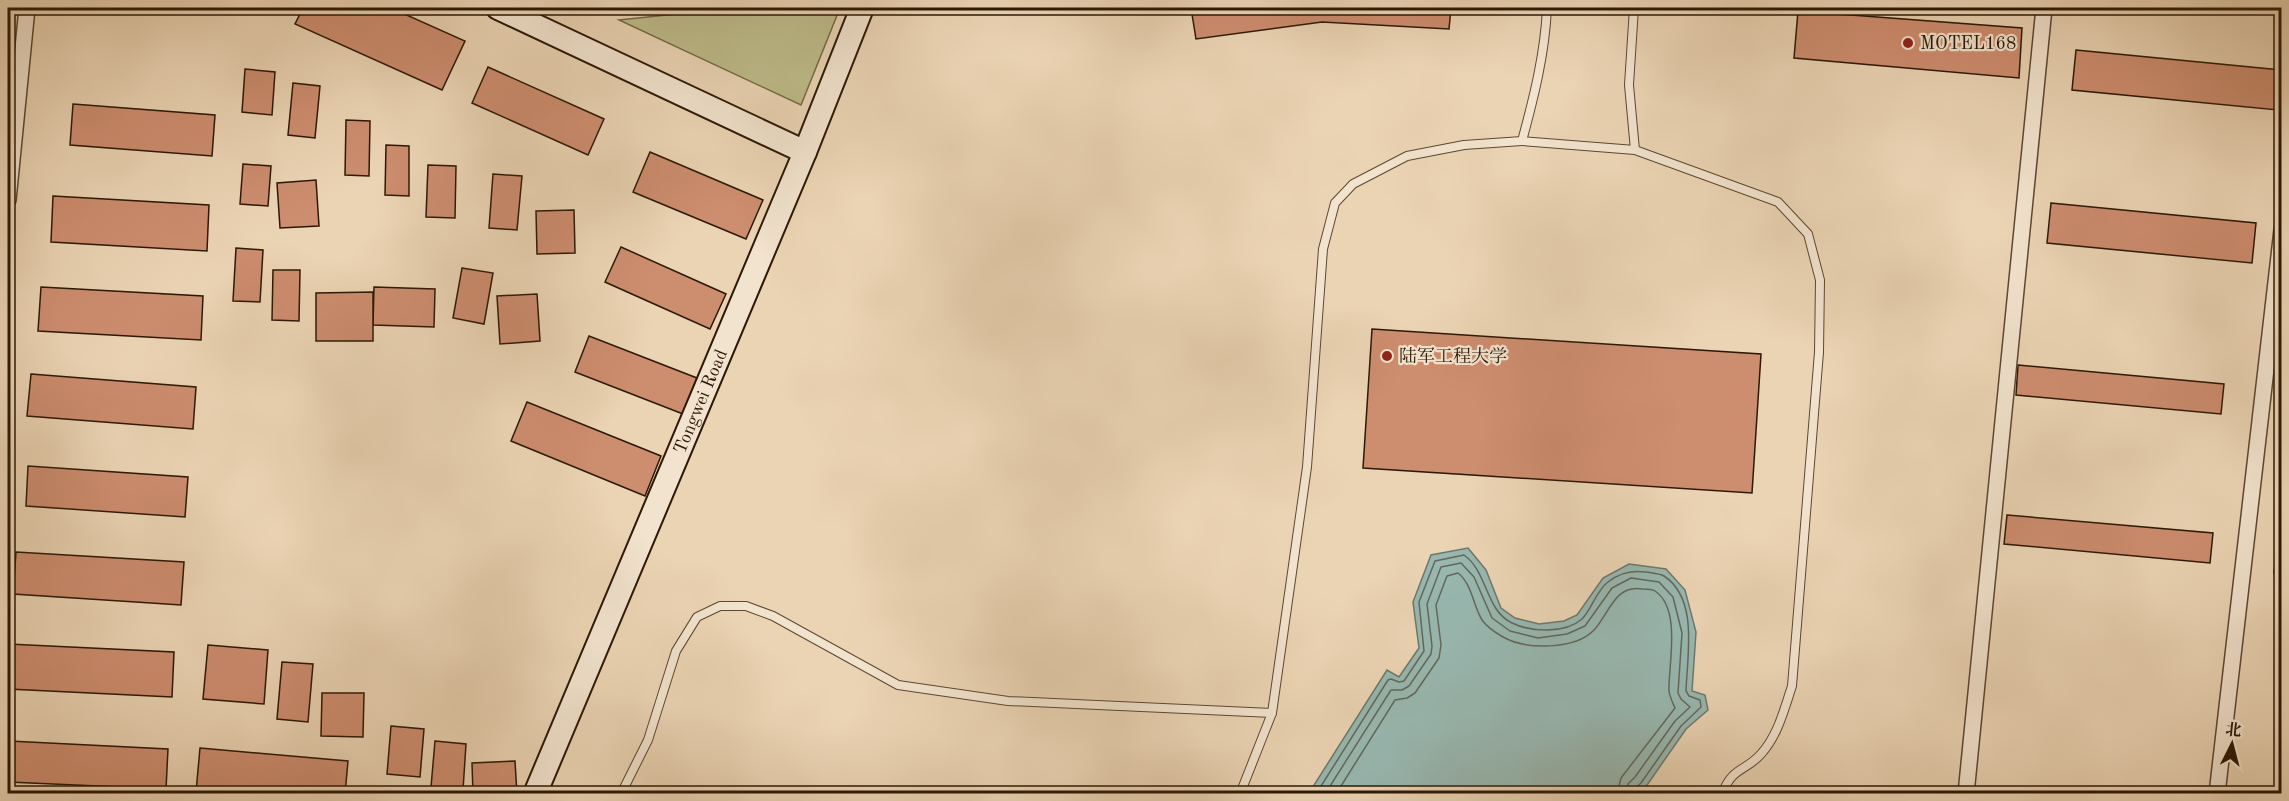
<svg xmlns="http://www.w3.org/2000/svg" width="2289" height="801" viewBox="0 0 2289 801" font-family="'Old Standard TT','Noto Serif SC',serif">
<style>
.green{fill:#bdbb89;stroke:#746a47;stroke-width:1.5}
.water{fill:#98b8b1;stroke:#6d786c;stroke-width:1.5}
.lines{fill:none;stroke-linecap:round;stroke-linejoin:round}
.shore{stroke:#62685b;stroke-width:1.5}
.building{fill:#cd8d6f;stroke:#2c1805;stroke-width:1.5}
.lane-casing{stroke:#5c4731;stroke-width:10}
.street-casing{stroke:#5c4731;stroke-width:18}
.secondary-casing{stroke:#2c1805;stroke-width:26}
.lane{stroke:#f2e3ce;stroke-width:8}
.street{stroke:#f2e3ce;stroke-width:15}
.secondary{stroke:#f2e3ce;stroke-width:22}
.poi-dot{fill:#8f2418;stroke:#f2e3ce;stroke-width:2}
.labels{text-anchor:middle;stroke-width:4.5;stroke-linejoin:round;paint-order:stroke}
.poi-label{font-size:18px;fill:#2c1805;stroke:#f2e3ce;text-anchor:start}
.street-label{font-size:18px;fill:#2c1805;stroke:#f2e3ce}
</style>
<rect width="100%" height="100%" fill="#ebd4b4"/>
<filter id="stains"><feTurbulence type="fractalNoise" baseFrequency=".00333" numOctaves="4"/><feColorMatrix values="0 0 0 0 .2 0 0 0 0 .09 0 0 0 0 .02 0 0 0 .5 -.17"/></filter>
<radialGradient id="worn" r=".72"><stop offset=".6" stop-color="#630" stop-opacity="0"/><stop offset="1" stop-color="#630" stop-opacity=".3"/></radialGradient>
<polygon class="green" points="734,8 840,8 801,105 619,20"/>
<polygon class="water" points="1468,548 1486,570 1501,608 1515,618 1539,624 1564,621 1577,615 1603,578 1629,564 1666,569 1685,590 1696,632 1692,691 1705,695 1708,710 1686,729 1645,788 1636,794 1309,793 1387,670 1399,677 1419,648 1413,602 1431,555"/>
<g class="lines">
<g class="shore">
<path d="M1316 794 1388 680 1391 679 1399 682 1404 681 1424 651 1419 602 1435 561 1464 555C1488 572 1485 610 1512 623 1531 632 1565 634 1582 619 1592 609 1596 591 1608 582 1620 572 1632 570 1646 572 1651 573 1659 573 1664 576 1699 599 1687 656 1686 691L1689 696 1700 700 1701 707 1681 726 1641 783 1635 788 1634 794"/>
<polyline points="1325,794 1391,690 1402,690 1409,686 1431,654 1432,646 1427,604 1441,567 1461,563 1474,577 1492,618 1510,631 1538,638 1567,634 1585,626 1612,588 1631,578 1659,582 1673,597 1682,633 1678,693 1681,699 1690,707 1675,721 1635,777 1628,784 1626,794"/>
<path d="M1336 794 1395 700 1407 698 1415 693 1439 658 1441 645 1436 605 1447 576 1458 573C1472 584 1473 605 1482 620 1487 627 1496 633 1503 637 1526 650 1575 650 1594 630 1609 614 1615 584 1642 589 1646 589 1652 589 1655 591 1682 609 1668 666 1669 691 1670 698 1673 703 1675 708L1621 778 1617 794"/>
</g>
</g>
<g class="building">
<polygon points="303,8 391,8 465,41 442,90 295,24"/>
<polygon points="1191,8 1451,8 1449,29 1322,22 1196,39"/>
<polygon points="1798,11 2022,28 2019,78 1794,58"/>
<polygon points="2076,50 2281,70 2278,110 2072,90"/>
<polygon points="488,67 604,119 588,155 472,103"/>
<polygon points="245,69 275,72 272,115 242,112"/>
<polygon points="8,79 15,81 8,121"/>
<polygon points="293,83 320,86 315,138 288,135"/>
<polygon points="73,104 215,115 212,156 70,145"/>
<polygon points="346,120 370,121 369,176 345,175"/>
<polygon points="386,145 409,146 409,196 385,195"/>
<polygon points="650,152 763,200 746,239 633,192"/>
<polygon points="243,164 271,166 268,206 240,204"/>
<polygon points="428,165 456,166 455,218 426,217"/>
<polygon points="493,174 522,176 517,230 489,228"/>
<polygon points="316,180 319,226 280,228 277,183"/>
<polygon points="53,196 209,205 207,251 51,242"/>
<polygon points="2051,203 2256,223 2252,263 2047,243"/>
<polygon points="574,210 575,253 537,254 536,211"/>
<polygon points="621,247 726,294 710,329 605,282"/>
<polygon points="236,248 263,250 260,302 233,301"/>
<polygon points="462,268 493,273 484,324 453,318"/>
<polygon points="273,270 300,270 299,321 272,320"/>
<polygon points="41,287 203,296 201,340 38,331"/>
<polygon points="374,287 435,289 434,327 373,325"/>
<polygon points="373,292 373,341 316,341 316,293"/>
<polygon points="537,294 540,341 500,344 497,296"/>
<polygon points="1372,329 1761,354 1752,493 1363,468"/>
<polygon points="589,336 697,378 683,414 575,372"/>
<polygon points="2018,365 2224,384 2221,414 2016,395"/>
<polygon points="31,374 196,387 193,429 27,416"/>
<polygon points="2279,386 2282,386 2282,420 2275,420"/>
<polygon points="527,402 661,456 645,496 511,441"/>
<polygon points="28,466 188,477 185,517 26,506"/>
<polygon points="2007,515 2213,533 2210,563 2004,544"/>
<polygon points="2277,543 2282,543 2282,573 2274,573"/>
<polygon points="16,552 184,562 181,605 13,594"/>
<polygon points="8,644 174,652 172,697 8,689"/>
<polygon points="208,645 268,650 264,704 203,699"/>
<polygon points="282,662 313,664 308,722 277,719"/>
<polygon points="322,693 364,693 363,737 321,736"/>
<polygon points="391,726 424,729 420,777 387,774"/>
<polygon points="9,741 168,749 166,789 8,782"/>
<polygon points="435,741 466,744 463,790 431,787"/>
<polygon points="200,748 348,761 345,794 196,792"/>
<polygon points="515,761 517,794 473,794 472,763"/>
</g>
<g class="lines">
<defs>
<g id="lane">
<path d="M1634 8 1629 85 1635 150 1778 202 1808 234 1820 280 1819 352 1792 686C1784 710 1778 735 1761 754 1745 772 1733 766 1722 794"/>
<polyline points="1522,141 1635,150"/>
<polyline points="621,794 648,740 676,651 697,617 720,606 746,606 773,616 898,685 1008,701 1272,713"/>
<path d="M1240 794 1272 713 1307 467 1323 249 1335 203 1353 184 1407 156 1464 145 1522 141C1534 97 1545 53 1547 8"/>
</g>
<g id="street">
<polyline points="8,200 27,8"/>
<polyline points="1966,794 2044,8"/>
<polyline points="2217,794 2282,230"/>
</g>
<g id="secondary">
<polyline points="498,8 805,152"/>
<path id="s1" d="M535 794 805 152 862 8"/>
</g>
</defs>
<use href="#lane" class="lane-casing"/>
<use href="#street" class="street-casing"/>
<use href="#secondary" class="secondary-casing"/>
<use href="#lane" class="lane"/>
<use href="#street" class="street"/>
<use href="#secondary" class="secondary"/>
</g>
<g class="poi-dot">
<circle cx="1908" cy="43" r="6"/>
<circle cx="1387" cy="356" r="6"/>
</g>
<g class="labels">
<g class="poi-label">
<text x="1920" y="49">MOTEL168</text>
<text x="1399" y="362">陆军工程大学</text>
</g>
<g class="street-label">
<text dy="6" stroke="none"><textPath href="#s1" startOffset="426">Tongwei Road</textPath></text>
</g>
</g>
<rect width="2289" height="801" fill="none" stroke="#ebd4b4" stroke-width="30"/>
<rect x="9" y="9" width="2271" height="783" fill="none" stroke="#2c1805" stroke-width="3"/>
<rect x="15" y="15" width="2259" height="771" fill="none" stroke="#2c1805" stroke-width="1.5"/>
<g transform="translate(2232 744) rotate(6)" stroke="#f2e3ce" stroke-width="4.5" paint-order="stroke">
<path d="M0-4.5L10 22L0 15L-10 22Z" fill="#2c1805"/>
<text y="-9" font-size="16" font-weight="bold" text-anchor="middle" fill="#2c1805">北</text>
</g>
<rect width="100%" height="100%" filter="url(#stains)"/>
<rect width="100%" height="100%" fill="url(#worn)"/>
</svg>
